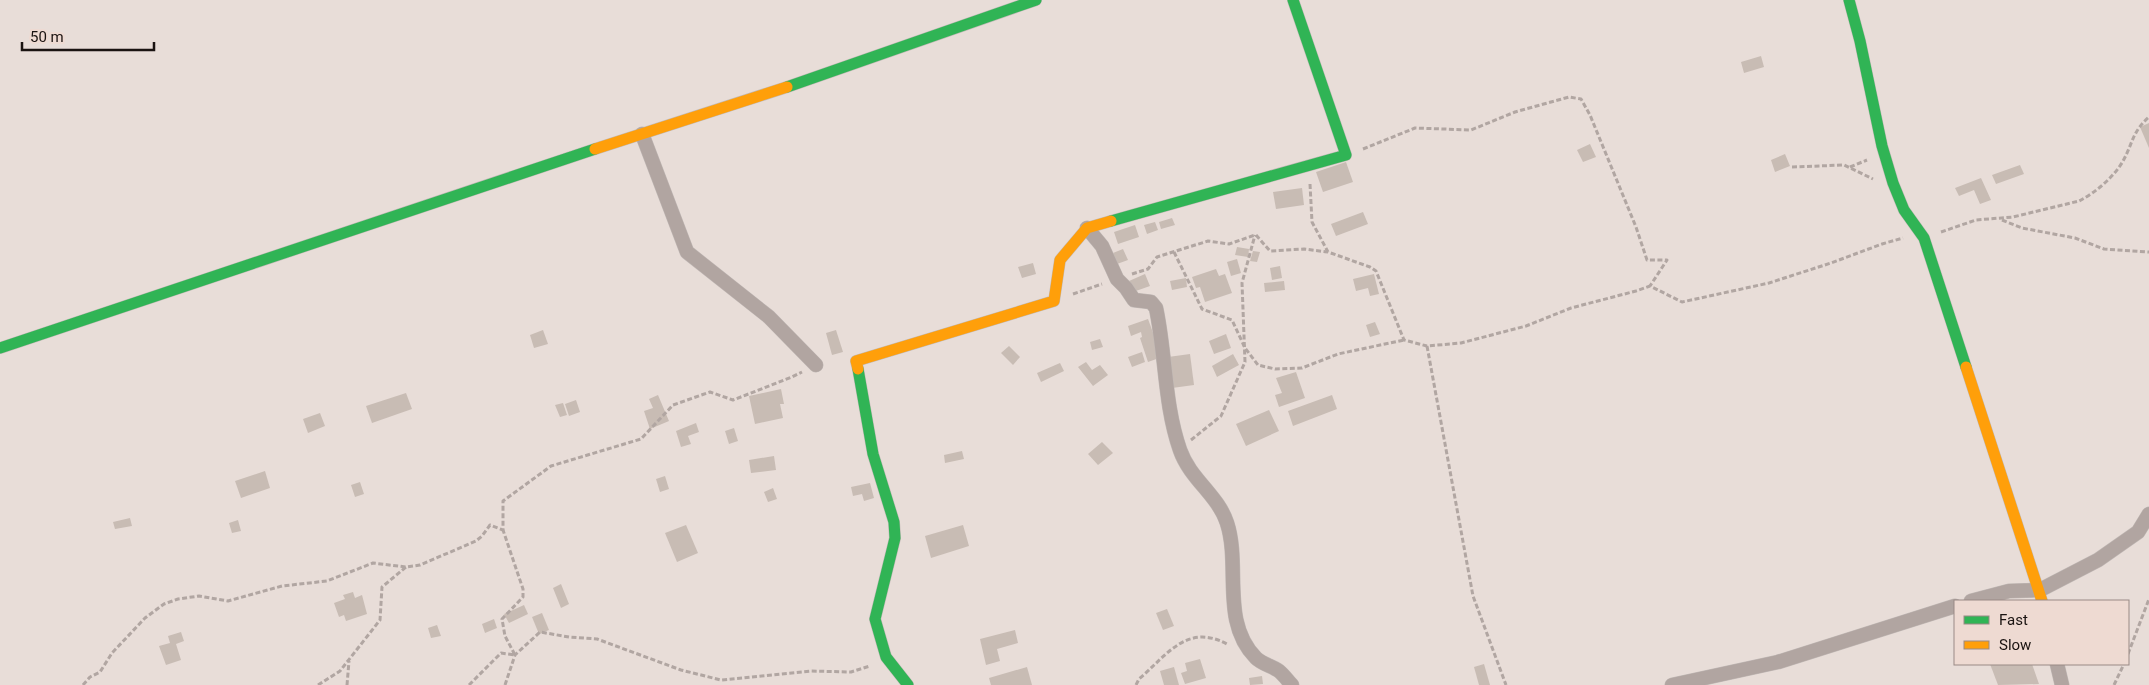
<svg xmlns="http://www.w3.org/2000/svg" width="2149" height="685" viewBox="0 0 2149 685" font-family="Roboto,sans-serif">
<style>
.building{fill:#c8bcb4}
.lines{fill:none;stroke-linecap:round;stroke-linejoin:round}
.street-casing{stroke:#c1b9b6;stroke-width:15}
.fast-casing{stroke:#c1b9b6;stroke-width:12}
.slow-casing{stroke:#c1b9b6;stroke-width:12}
.path{stroke:#b1a6a2;stroke-width:3;stroke-dasharray:5 2.5;stroke-linecap:butt}
.street{stroke:#b1a5a1;stroke-width:14}
.fast{stroke:#30b455;stroke-width:11}
.slow{stroke:#ff9f0a;stroke-width:11}
</style>
<rect width="100%" height="100%" fill="#e8ddd8"/>
<g class="building">
<polygon points="1761,56 1764,67 1744,73 1741,62"/>
<polygon points="2149,123 2149,148 2140,127"/>
<polygon points="1590,144 1596,157 1583,162 1577,150"/>
<polygon points="1785,154 1790,166 1775,172 1771,160"/>
<polygon points="1346,162 1353,182 1323,192 1316,172"/>
<polygon points="2020,165 2024,174 1996,184 1992,175"/>
<polygon points="1981,178 1991,200 1980,204 1974,190 1959,196 1955,188"/>
<polygon points="1302,188 1304,205 1276,209 1273,192"/>
<polygon points="1363,212 1368,224 1336,236 1331,224"/>
<polygon points="1172,218 1175,225 1161,229 1159,222"/>
<polygon points="1155,222 1158,230 1147,234 1144,225"/>
<polygon points="1135,225 1139,237 1118,244 1114,232"/>
<polygon points="1237,247 1249,249 1248,257 1235,255"/>
<polygon points="1123,249 1128,260 1117,264 1113,253"/>
<polygon points="1253,251 1260,252 1257,262 1250,261"/>
<polygon points="1237,259 1241,273 1231,276 1227,262"/>
<polygon points="1033,263 1036,274 1022,278 1018,267"/>
<polygon points="1280,266 1282,278 1272,280 1270,268"/>
<polygon points="1216,269 1219,276 1225,274 1232,293 1205,302 1200,287 1196,288 1192,277"/>
<polygon points="1145,274 1150,286 1133,292 1129,281"/>
<polygon points="1374,274 1379,294 1370,296 1368,288 1356,291 1353,279"/>
<polygon points="1186,278 1187,287 1172,290 1170,281"/>
<polygon points="1284,281 1285,290 1265,292 1264,283"/>
<polygon points="1148,319 1162,357 1148,362 1140,338 1142,337 1141,332 1131,336 1128,326"/>
<polygon points="1375,322 1380,334 1370,337 1366,325"/>
<polygon points="543,330 548,344 534,348 530,335"/>
<polygon points="836,330 843,352 832,355 826,333"/>
<polygon points="1226,334 1231,348 1214,354 1209,341"/>
<polygon points="1100,339 1103,347 1092,350 1090,342"/>
<polygon points="1009,346 1020,357 1013,365 1001,353"/>
<polygon points="1142,352 1145,362 1132,367 1128,357"/>
<polygon points="1190,354 1194,385 1172,388 1168,357"/>
<polygon points="1233,354 1239,365 1217,377 1212,366"/>
<polygon points="1086,362 1092,370 1100,365 1108,375 1093,386 1078,367"/>
<polygon points="1060,363 1064,371 1041,382 1037,373"/>
<polygon points="1296,372 1305,398 1279,407 1275,395 1282,393 1276,378"/>
<polygon points="781,389 784,404 780,404 783,418 755,424 749,396"/>
<polygon points="406,393 412,409 372,423 366,406"/>
<polygon points="658,395 669,421 650,429 644,411 653,408 649,399"/>
<polygon points="1332,395 1337,409 1293,426 1288,411"/>
<polygon points="576,400 580,412 569,416 565,404"/>
<polygon points="563,403 567,415 560,417 555,405"/>
<polygon points="1269,410 1279,431 1246,446 1236,424"/>
<polygon points="320,413 325,426 308,433 303,419"/>
<polygon points="696,423 699,432 688,436 691,444 681,447 676,431"/>
<polygon points="734,428 738,441 729,444 725,431"/>
<polygon points="1102,442 1113,453 1098,465 1088,454"/>
<polygon points="962,451 964,459 945,463 944,455"/>
<polygon points="774,456 776,470 751,473 749,460"/>
<polygon points="265,471 270,488 241,498 235,481"/>
<polygon points="665,476 669,489 660,492 656,479"/>
<polygon points="360,482 364,494 355,497 351,485"/>
<polygon points="870,483 874,498 864,501 862,494 853,496 851,487"/>
<polygon points="773,488 777,499 768,502 764,492"/>
<polygon points="130,518 132,526 115,529 113,522"/>
<polygon points="238,520 241,531 232,533 229,523"/>
<polygon points="686,525 698,553 677,562 665,533"/>
<polygon points="963,525 969,546 931,558 925,536"/>
<polygon points="561,584 569,604 561,608 553,588"/>
<polygon points="353,592 355,598 362,595 367,614 346,621 344,615 339,617 334,603 345,599 343,595"/>
<polygon points="524,605 528,614 509,623 504,614"/>
<polygon points="1167,609 1174,626 1163,630 1156,613"/>
<polygon points="542,613 549,630 539,634 532,617"/>
<polygon points="494,619 497,628 485,633 482,624"/>
<polygon points="437,625 441,636 431,638 428,628"/>
<polygon points="1015,630 1018,643 997,649 1000,661 986,665 980,639"/>
<polygon points="181,632 184,641 176,644 181,660 166,665 159,646 170,643 168,636"/>
<polygon points="1200,659 1206,678 1185,684 1181,673 1187,671 1185,663"/>
<polygon points="1484,664 1490,685 1479,685 1474,667"/>
<polygon points="1990,664 2032,664 2039,684 1998,685"/>
<polygon points="1027,667 1032,685 991,685 989,678"/>
<polygon points="1174,667 1179,685 1164,685 1160,671"/>
<polygon points="1262,676 1263,684 1250,685 1249,678"/>
</g>
<g class="lines">
<defs>
<g id="street">
<polyline points="642,134 687,252 769,317 816,365"/>
<path d="M1087 228 1102 246 1117 279 1126 288 1134 300 1151 302 1156 308C1166 355 1164 404 1180 450 1190 479 1218 495 1227 523 1241 566 1220 622 1256 658 1262 664 1272 666 1279 671 1284 675 1288 681 1292 685"/>
<polyline points="1971,601 2009,591 2040,590 2098,560 2138,532 2149,514"/>
<polyline points="2057,664 2062,685"/>
<polyline points="1672,685 1778,662 1955,606"/>
</g>
<g id="fast">
<polyline points="1849,0 1860,41 1882,146 1893,183 1904,210 1924,238 1966,367"/>
<polyline points="787,87 1036,0"/>
<polyline points="1111,221 1346,155 1293,0"/>
<polyline points="0,348 595,149"/>
<polyline points="858,369 873,454 894,522 895,538 875,619 886,657 908,685"/>
</g>
<g id="slow">
<polyline points="595,149 787,87"/>
<polyline points="1966,367 2042,601"/>
<polyline points="858,369 856,361 1054,301 1060,260 1087,228 1111,221"/>
</g>
</defs>
<use href="#street" class="street-casing"/>
<use href="#fast" class="fast-casing"/>
<use href="#slow" class="slow-casing"/>
<g class="path">
<polyline points="1363,149 1415,128 1471,130 1515,112 1569,97 1581,99 1590,115 1636,227 1647,260 1667,260 1650,286"/>
<polyline points="1792,167 1844,165 1873,179"/>
<polyline points="1850,167 1867,160"/>
<polyline points="1310,184 1312,222 1328,252 1370,267 1376,271 1404,340 1427,346 1461,343 1526,326 1571,308 1636,291 1650,286 1682,302 1769,283 1831,263 1882,244 1903,238"/>
<polyline points="2002,220 2022,228 2075,238 2104,249 2149,252"/>
<path d="M1941 232 1976 220 2013 217 2079 201C2095 193 2114 177 2123 161 2133 143 2132 132 2149 117"/>
<polyline points="1256,235 1270,251 1304,249 1327,252"/>
<polyline points="1174,252 1202,309 1232,320 1245,348 1258,365 1275,369 1302,368 1338,354 1404,340"/>
<polyline points="1132,274 1148,269 1157,257 1208,241 1229,244 1255,235"/>
<polyline points="1073,294 1102,284"/>
<polyline points="1427,346 1473,596 1506,685"/>
<polyline points="1191,440 1221,416 1245,362 1242,283 1255,235"/>
<polyline points="2128,654 2149,599"/>
<polyline points="83,685 90,677 100,672 112,653 145,618 164,604 178,599 199,596 228,601 282,586 327,581 373,563 406,567 420,565 476,541 482,536 490,525 503,530 503,501 551,466 641,439 673,405 710,392 733,400 792,377 802,372"/>
<polyline points="318,685 340,671 380,620 382,587 406,567"/>
<polyline points="347,685 349,661"/>
<polyline points="469,685 501,653 515,655 505,636 502,619 523,597 523,589 503,530"/>
<polyline points="505,685 515,655 540,632 569,637 597,639 681,670 721,680 811,671 851,672 870,666"/>
<path d="M1136 685 1139 679C1168 654 1187 623 1227 644"/>
<polyline points="2114,685 2124,664"/>
</g>
<use href="#street" class="street"/>
<use href="#fast" class="fast"/>
<use href="#slow" class="slow"/>
</g>
<rect x="1954" y="600" width="175" height="65" fill="#eedad2" stroke="#998a85"/>
<rect x="1964" y="616" width="25" height="8" fill="#30b455" stroke="#998a85"/>
<text x="1999" y="625" font-size="15" fill="#1a1311">Fast</text>
<rect x="1964" y="641" width="25" height="8" fill="#ff9f0a" stroke="#998a85"/>
<text x="1999" y="650" font-size="15" fill="#1a1311">Slow</text>
<path d="M22 42v8h132v-8" fill="none" stroke="#1a1311" stroke-width="2.5"/>
<text x="30" y="42" font-size="15" fill="#1a1311" stroke="#eedad2" stroke-width="4" paint-order="stroke">50 m</text>
</svg>
